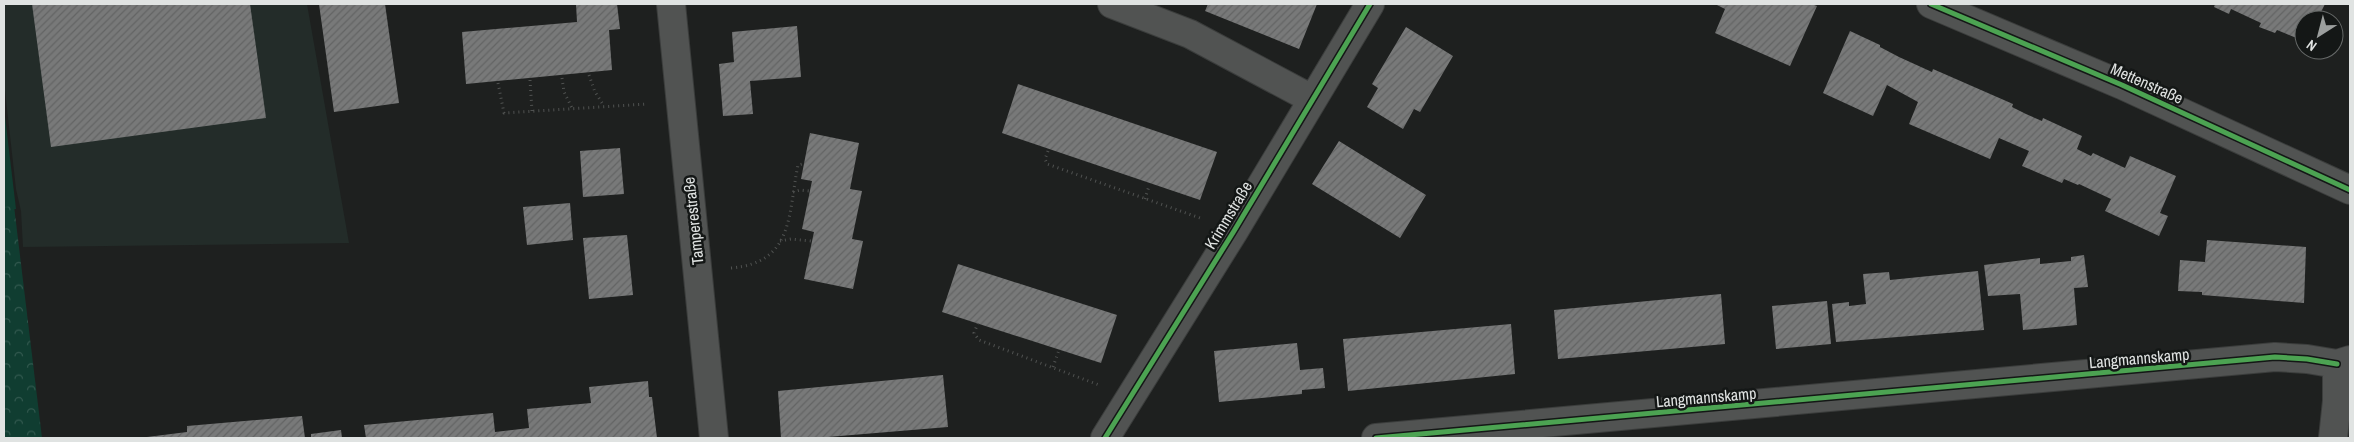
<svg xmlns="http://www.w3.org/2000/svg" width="2354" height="442" viewBox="0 0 2354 442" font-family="'Archivo Narrow',sans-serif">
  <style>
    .built { fill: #232c29 }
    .green { fill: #103d31 }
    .forest { fill: url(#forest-crowns) }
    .building { fill: url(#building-hatch) }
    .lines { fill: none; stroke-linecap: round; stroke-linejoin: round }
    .minor-casing { stroke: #3b3d3c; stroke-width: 30 }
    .path { stroke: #505251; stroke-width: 3; stroke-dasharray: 1 4; stroke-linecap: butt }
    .minor { stroke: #515352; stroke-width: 28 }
    .cycleway-casing { stroke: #141716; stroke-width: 8 }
    .cycleway { stroke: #4ca352; stroke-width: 5 }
    .labels { text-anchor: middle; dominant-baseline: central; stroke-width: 5; stroke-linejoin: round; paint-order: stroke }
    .street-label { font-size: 16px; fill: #e0e3e2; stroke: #141716 }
  </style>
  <defs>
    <pattern id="forest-crowns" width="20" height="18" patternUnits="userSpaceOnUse" patternTransform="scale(1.25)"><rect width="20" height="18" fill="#103d31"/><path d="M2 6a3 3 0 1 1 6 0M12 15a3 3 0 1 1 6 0" fill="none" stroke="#32594f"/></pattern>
    <pattern id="building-hatch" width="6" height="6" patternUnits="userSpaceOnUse" patternTransform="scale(1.25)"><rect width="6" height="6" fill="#787979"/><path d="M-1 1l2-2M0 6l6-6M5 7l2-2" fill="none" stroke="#636464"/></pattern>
  </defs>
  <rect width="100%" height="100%" fill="#1e201f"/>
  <path class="built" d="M4,4H307L349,243L23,247L21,211L16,189L4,82Z"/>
  <path class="green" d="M4,108L16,209L4,210Z"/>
  <path class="forest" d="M14,206L42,438H4V207Z"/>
  <path class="building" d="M32,4H250L266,118L51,147Z
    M319,4H385L399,103L334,112Z
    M576,4H617L620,29L609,30L612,70L466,84L462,32L577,22Z
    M1208,4H1317L1299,49L1205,11Z
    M1715,4H1811L1817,6L1790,66L1715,33L1725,9Z
    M2215,4H2325L2317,20H2304V41L2277,30L2275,33L2259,27L2261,23L2231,9L2229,14L2214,7Z
    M797,26L801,77L750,81L753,114L723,116L719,64L734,62L732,32Z
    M1406,27L1453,56L1420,112L1414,109L1403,129L1367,107L1378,88L1372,84Z
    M1850,31L1880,45V47L1899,57L1932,72L1933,69L2013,104L2012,107L2026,114L2042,121L2043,118L2082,136L2077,149L2091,156L2093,153L2125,168L2130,156L2176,176L2160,213L2168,216L2159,236L2105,211L2111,199L2079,184L2078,185L2064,179L2062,183L2022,166L2029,151L1999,138L1990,159L1909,124L1918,102L1887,85L1873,116L1823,93Z
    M1018,84L1217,152L1200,200L1002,133Z
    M810,133L859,143L850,189L862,191L852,239L863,241L853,289L804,279L814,232L802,229L812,181L801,179Z
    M1339,141L1426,195L1400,238L1312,184Z
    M620,148L624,194L583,197L580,151Z
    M570,203L573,240L527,245L523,207Z
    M627,235L633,295L589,299L583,238Z
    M2207,240L2306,247L2304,303L2202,295V292L2178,291L2180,260L2205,262Z
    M2084,255L2088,287L2074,288L2077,325L2023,330L2020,294L1988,296L1984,265L2040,258V264L2071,261V257Z
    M958,264L1117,315L1101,363L942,312Z
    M1978,271L1984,330L1836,342L1832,304L1849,302V306L1866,304L1863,274L1889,272L1890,280Z
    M1721,294L1725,344L1558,359L1554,310Z
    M1827,301L1831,344L1776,349L1772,306Z
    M1511,324L1515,374L1348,391L1343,339Z
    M1297,343L1300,370L1323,368L1325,388L1302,390V394L1219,402L1214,351Z
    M943,375L948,427L816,438H781L778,391Z
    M648,381L649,397H652L657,438H366L364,425L493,413L495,432L529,428L527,409L591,403L589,387Z
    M302,416L305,438H139L187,432V426Z
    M341,430L342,438H311V434Z"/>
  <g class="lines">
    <g class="minor-casing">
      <path id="minor" d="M671,4L714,438
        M1112,4L1190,34L1312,99
        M1931,4L2122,85L2350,190
        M1105,438L1234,231L1370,4
        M1376,438L2275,357L2307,359L2337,364
        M2333,438L2337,401V364L2350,360"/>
    </g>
    <path class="path" d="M589,75L595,92L604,106
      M562,78L564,92L572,108
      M530,80L532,111
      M498,83L504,113L647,104
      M1048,151L1045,159L1047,164L1203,219
      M793,192L800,190L809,191
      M1145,199L1149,186
      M780,241L791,239L811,241
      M731,268C794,263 788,214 798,165L802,164
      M978,323L974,333L979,340L1099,385
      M1053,367L1059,350"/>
    <use href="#minor" class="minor"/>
    <g class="cycleway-casing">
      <path id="cycleway" d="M1931,4L2122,85L2350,190
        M1105,438L1234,231L1370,4
        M1376,438L2275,357L2307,359L2337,364"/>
    </g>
    <use href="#cycleway" class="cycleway"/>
  </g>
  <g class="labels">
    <g class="street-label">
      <text transform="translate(2147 83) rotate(24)">Mettenstraße</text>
      <text transform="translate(1228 215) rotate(-59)">Krimmstraße</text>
      <text transform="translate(693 221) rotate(-96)">Tamperestraße</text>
      <text transform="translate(2139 358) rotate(-5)">Langmannskamp</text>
      <text transform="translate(1706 397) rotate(-5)">Langmannskamp</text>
    </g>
  </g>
  <rect width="2354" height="442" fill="none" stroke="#e0e3e2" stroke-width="10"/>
  <g transform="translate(2319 35) rotate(216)"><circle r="24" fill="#141716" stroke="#666968"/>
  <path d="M0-4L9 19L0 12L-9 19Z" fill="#9c9f9e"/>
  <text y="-8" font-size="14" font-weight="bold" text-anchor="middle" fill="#e0e3e2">N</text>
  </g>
</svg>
